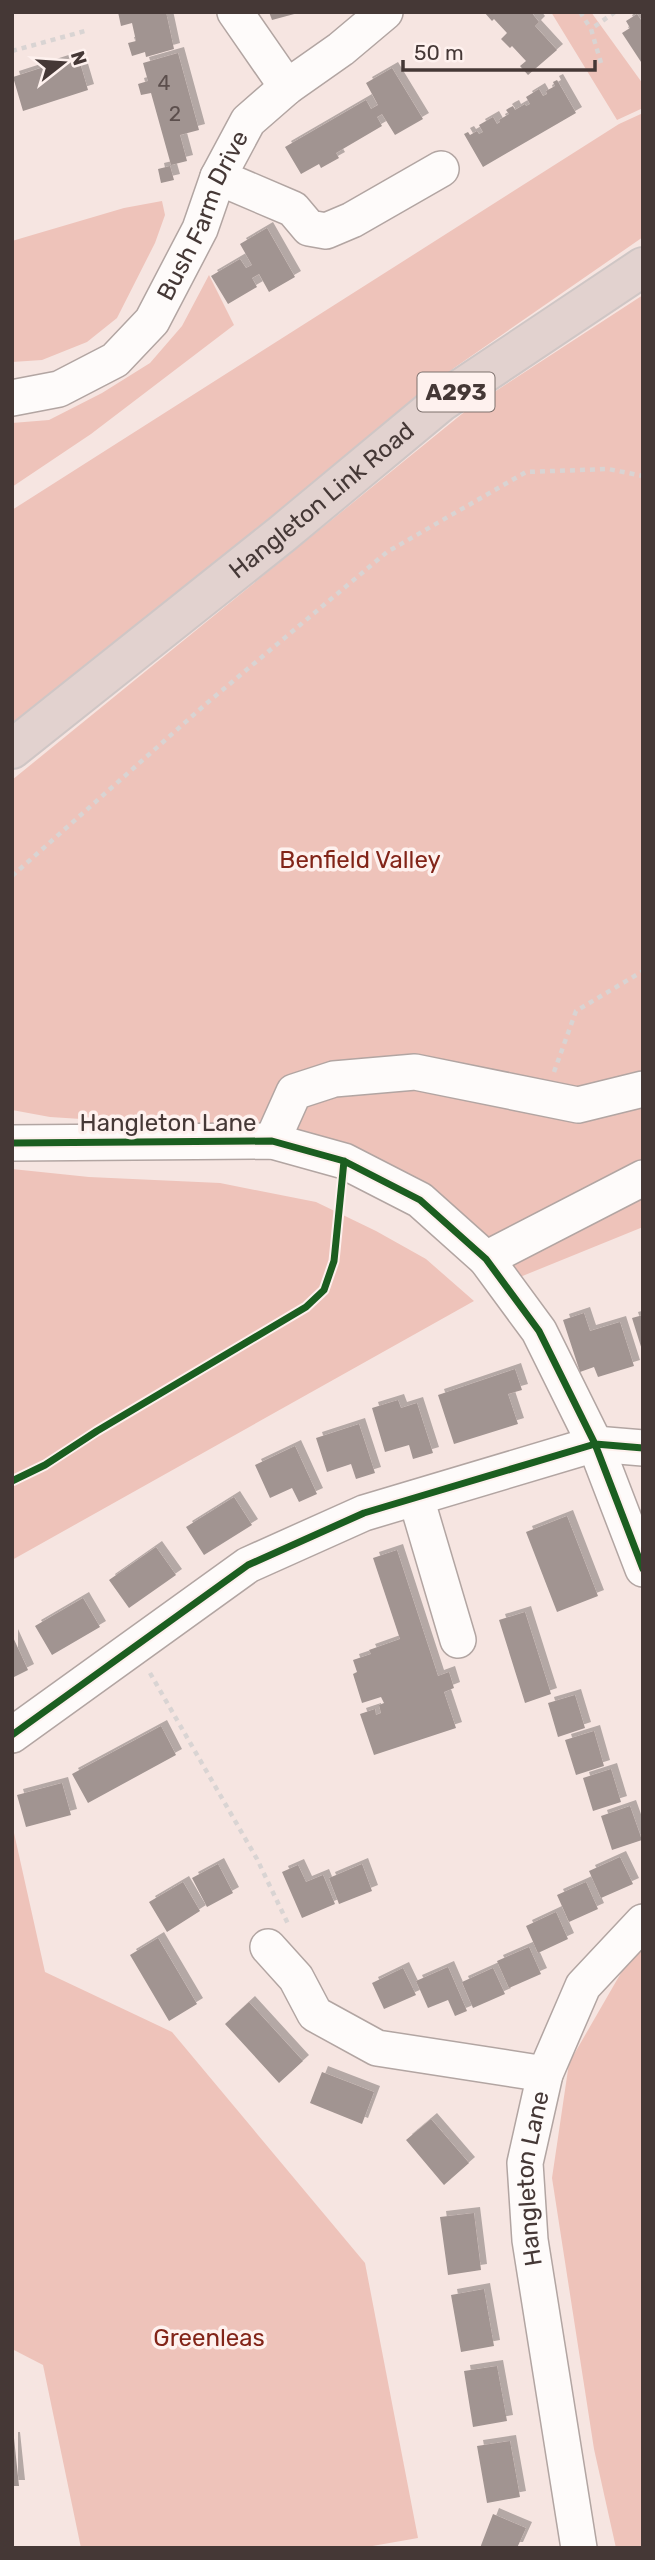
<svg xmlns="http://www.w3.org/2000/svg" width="655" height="2560" viewBox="0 0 655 2560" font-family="Rubik,sans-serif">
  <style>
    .green { fill: #eec3ba }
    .building { fill: #a19491; filter: url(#shadow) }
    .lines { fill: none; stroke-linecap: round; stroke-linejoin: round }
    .minor-casing { stroke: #b2a5a2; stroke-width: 38 }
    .highway-casing { stroke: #cfc6c5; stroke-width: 42 }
    .path { stroke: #d9d4d3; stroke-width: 4.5; stroke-dasharray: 5 5; stroke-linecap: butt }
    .minor { stroke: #fefbfa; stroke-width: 35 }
    .highway { stroke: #e2d2cf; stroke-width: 38 }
    .cycleway-casing { stroke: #fef1ee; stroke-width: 11 }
    .cycleway { stroke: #1b5e20; stroke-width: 7 }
    .labels { text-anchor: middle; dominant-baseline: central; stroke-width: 7; stroke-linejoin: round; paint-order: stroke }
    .number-label { font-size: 21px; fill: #5c4f4d }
    .shield { fill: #fef1ee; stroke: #7c706d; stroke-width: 2 }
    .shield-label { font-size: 23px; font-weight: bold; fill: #453836 }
    .street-label { font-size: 24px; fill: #453836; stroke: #fef1ee }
    .park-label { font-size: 24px; fill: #822418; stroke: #fef1ee }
  </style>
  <defs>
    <filter id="shadow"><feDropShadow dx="6" dy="-6" stdDeviation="0" flood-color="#0004"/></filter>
  </defs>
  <rect width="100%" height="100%" fill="#f6e5e1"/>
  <path class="green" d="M551,12H591L643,84V108L617,120Z
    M643,113V237L454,368L12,736V510L619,124Z
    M162,201L165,215L155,243L117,318L87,342L42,360L12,362V241L124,208Z
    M209,275L234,325L91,434L12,487V423L49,420L102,393L150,363L182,326Z
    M643,295V1227L520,1277L488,1241L223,1128L50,1117L12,1110V780L468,409Z
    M12,1169L89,1177L220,1183L316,1202L376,1231L426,1259L474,1301L12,1560Z
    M12,1824L45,1972L172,2032L365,2263L418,2538L361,2548H81L43,2365L12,2349Z
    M643,1946V2548H616L594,2449L552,2178L569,2063L629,1959Z"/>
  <path class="building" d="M118,12H166L174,49L146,57L145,52L132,56L128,43L136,41L132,23L121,26Z
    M269,12H298V13L272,20Z
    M484,12H531L539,22L535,26L557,50L528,75L520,66L526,61L512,46L510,48L501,39L507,33L494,19L492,21Z
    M637,14L641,20L643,19V65L622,33L630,28L626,21Z
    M178,53L199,130L180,135L187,161L171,165L151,93L141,95L138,84L148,81L143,63Z
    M78,56L88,90L23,111L13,77Z
    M392,68L423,119L395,135L382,114L377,117L382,126L336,153L339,158L321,168L319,164L301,174L285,147L366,100L371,109L378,105L366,83Z
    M557,80L576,113L483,167L464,134L468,132L470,135L477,131L479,134L483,132L479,125L493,117L497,124L500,122L499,120L509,114L506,110L509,108L513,106L515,110L525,104L526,106L530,104L526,97L539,89L543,96L547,94L546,91L555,86L553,82Z
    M170,166L174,180L161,183L158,169Z
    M267,228L295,277L269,292L259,274L252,278L257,287L228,304L211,276L240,259L246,268L252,265L240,244Z
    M584,1313L590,1331L620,1322L634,1366L598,1377L594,1367L580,1372L563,1320Z
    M643,1315V1350H642L632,1318Z
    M515,1369L522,1390L508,1394L518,1424L454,1444L438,1395Z
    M398,1400L401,1408L417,1403L433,1453L413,1459L409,1445L385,1452L372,1408Z
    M359,1424L375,1473L356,1479L351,1464L327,1472L316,1438Z
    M295,1446L317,1494L299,1502L292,1488L270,1498L255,1465Z
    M234,1497L252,1525L204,1555L186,1527Z
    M567,1516L598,1596L557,1612L526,1532Z
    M156,1547L176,1575L129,1608L109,1580Z
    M397,1550L438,1676L449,1672L454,1688L444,1692L456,1728L374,1755L360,1714L375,1709L376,1715L381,1713L379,1705L384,1703L381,1697L362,1703L353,1674L357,1672L353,1660L371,1654L369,1650L400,1639L373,1558Z
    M83,1598L100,1627L52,1655L35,1626Z
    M525,1612L551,1694L525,1703L499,1620Z
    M12,1635L28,1670L12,1678Z
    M575,1695L585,1728L558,1737L548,1703Z
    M161,1726L176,1755L88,1803L72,1774Z
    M594,1731L604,1766L576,1775L565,1740Z
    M611,1769L621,1802L593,1811L583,1778Z
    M62,1783L71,1815L26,1827L17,1795Z
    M630,1806L642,1840L612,1850L601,1816Z
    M620,1857L633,1884L601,1898L589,1871Z
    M218,1864L233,1893L207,1907L192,1878Z
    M362,1864L372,1891L339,1904L329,1878Z
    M298,1865L306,1882L323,1875L335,1904L302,1918L282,1872Z
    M183,1882L200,1911L167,1932L149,1902Z
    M586,1882L598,1909L569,1922L557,1895Z
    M556,1912L568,1939L538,1953L526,1926Z
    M158,1938L197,2004L169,2021L130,1955Z
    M529,1947L541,1974L509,1988L497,1961Z
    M448,1967L467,2011L455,2016L448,2000L428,2008L416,1981Z
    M403,1968L416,1995L384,2009L372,1983Z
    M493,1968L505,1994L473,2008L462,1982Z
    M249,2002L303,2061L279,2083L225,2024Z
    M322,2072L374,2092L362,2124L310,2103Z
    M431,2119L469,2163L444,2185L406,2140Z
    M474,2213L481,2270L448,2275L440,2217Z
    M484,2289L494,2346L461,2352L451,2295Z
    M497,2366L507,2421L473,2427L464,2371Z
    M12,2438H14L19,2486H12Z
    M510,2441L520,2497L487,2503L477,2446Z
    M493,2514L526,2528L517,2548H480Z"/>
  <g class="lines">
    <g class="minor-casing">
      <g id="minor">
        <path d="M235,12L287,87"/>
        <path d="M218,177L293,209L309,228L326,231L352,220L441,169"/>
        <path id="s1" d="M12,398L59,389L115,360L152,321L200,229L218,177L248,121L287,87L341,49L385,12"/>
        <path d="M272,1141L294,1092L334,1079L415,1072L578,1105L643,1089"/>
        <path d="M12,1143L272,1141L344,1161L420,1200L486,1259L539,1331L595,1444L643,1569"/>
        <path d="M486,1259L643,1178"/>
        <path d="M416,1498L458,1640"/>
        <path d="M12,1735L248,1565L364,1513L595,1444L643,1448"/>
        <path d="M268,1947L296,1978L315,2014L377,2048L545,2074"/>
        <path id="s2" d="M579,2548L530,2240L525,2163L545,2074L583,1986L643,1922"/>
      </g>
    </g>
    <g class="highway-casing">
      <g id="highway">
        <path id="s3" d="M12,749L282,534L441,402L643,267"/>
      </g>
    </g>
    <path class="path" d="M580,12L591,29
      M12,51L85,31
      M601,63L591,29L615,12
      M12,876L207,703L387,552L526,472L608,469L643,476
      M554,1072L576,1011L643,971
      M150,1673L257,1859L289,1926"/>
    <use href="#minor" class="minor"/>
    <use href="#highway" class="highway"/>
    <g class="cycleway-casing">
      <path id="cycleway" d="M12,1143L272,1141L344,1161L420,1200L486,1259L539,1331L595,1444L643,1569
        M12,1481L45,1465L97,1431L306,1307L324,1290L334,1261L344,1161
        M12,1735L248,1565L364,1513L595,1444L643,1448"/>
    </g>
    <use href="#cycleway" class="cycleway"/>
  </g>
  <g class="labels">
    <g class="number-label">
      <text x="164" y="82">4</text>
      <text x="175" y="113">2</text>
    </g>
    <rect class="shield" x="417.5" y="372.5" width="77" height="39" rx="5"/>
    <g class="shield-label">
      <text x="456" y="392">A293</text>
    </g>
    <g class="street-label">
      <text stroke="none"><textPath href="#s1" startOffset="282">Bush Farm Drive</textPath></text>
      <text stroke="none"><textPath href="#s3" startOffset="397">Hangleton Link Road</textPath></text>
      <text x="168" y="1123">Hangleton Lane</text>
      <text stroke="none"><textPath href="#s2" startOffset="374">Hangleton Lane</textPath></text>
    </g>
    <g class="park-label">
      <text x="360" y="860">Benfield Valley</text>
      <text x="209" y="2338">Greenleas</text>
    </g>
  </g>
  <rect width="655" height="2560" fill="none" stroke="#453836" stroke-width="28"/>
  <g transform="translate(63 63) rotate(73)" stroke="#fef1ee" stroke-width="5" paint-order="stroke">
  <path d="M0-5L12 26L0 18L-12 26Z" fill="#453836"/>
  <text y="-10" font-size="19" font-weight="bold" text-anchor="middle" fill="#453836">N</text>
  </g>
  <path d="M403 60v10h192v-10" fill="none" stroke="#453836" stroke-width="3.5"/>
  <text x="414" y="60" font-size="21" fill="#453836" stroke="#fef1ee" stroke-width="5" paint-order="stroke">50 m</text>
</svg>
